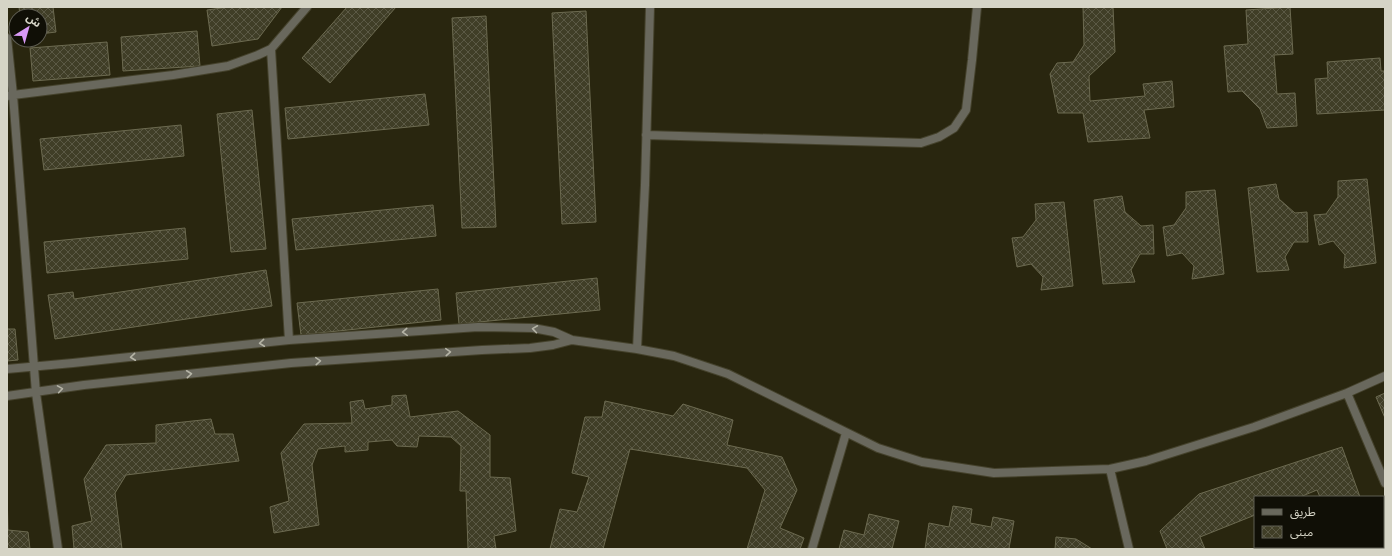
<svg xmlns="http://www.w3.org/2000/svg" width="1392" height="556" viewBox="0 0 1392 556" font-family="Raleway,'Noto Sans Arabic',sans-serif">
  <style>
    .building { fill: url(#building-cross-hatch); stroke: #6c6a50 }
    .lines { fill: none; stroke-linecap: round; stroke-linejoin: round }
    .street-casing { stroke: #45422c; stroke-width: 10 }
    .street { stroke: #69685d; stroke-width: 8 }
    .oneway { stroke: #b5b4a6 }
  </style>
  <defs>
    <pattern id="building-cross-hatch" width="8" height="8" patternUnits="userSpaceOnUse"><rect width="8" height="8" fill="#403e27"/><path d="M0 0l8 8M0 8l8-8" fill="none" stroke="#5b5945"/></pattern>
  </defs>
  <rect width="100%" height="100%" fill="#29260f"/>
  <path class="building" d="M19,7H53L56,32L40,34V16H20Z
    M229,7H282L258,39L212,46L207,10Z
    M347,7H396L330,83L302,58Z
    M1081,7H1113L1115,52L1089,76L1090,101L1145,96L1143,84L1172,81L1174,107L1144,110L1150,138L1088,142L1083,113H1058L1050,74L1057,63L1073,62L1084,45L1083,7Z
    M1290,7L1293,54L1274,55L1277,94L1295,93L1297,126L1267,128L1260,109L1242,91L1228,92L1224,46L1248,44L1246,10Z
    M586,11L596,222L562,224L552,13Z
    M486,16L496,227L462,228L452,18Z
    M197,31L200,66L123,71L121,37Z
    M107,42L110,75L33,81L30,48Z
    M1380,58L1381,71H1385V110L1317,114L1315,79L1328,78L1327,62Z
    M425,94L429,125L288,139L285,108Z
    M252,110L266,249L231,252L217,114Z
    M181,125L184,156L44,170L40,139Z
    M1367,179L1376,263L1344,268L1345,255L1333,241L1319,245L1314,215L1326,214L1338,197V181Z
    M1276,184L1279,199L1295,213L1307,212L1308,242H1294L1285,257L1289,270L1257,272L1248,188Z
    M1215,190L1224,274L1192,279L1194,266L1182,253L1167,256L1163,227L1174,225L1186,208V192Z
    M1122,196L1125,212L1141,226L1153,225L1154,254H1140L1131,270L1135,282L1103,284L1094,200Z
    M1064,202L1073,286L1041,290L1043,277L1031,264L1017,267L1012,238L1023,237L1036,220L1035,204Z
    M433,205L436,236L296,250L292,219Z
    M185,228L188,259L47,273L44,242Z
    M266,270L272,306L55,339L48,295L73,292L74,299Z
    M597,278L600,310L459,324L456,293Z
    M438,289L441,320L301,335L297,303Z
    M7,329H15L18,360L7,361Z
    M1385,393V418L1376,397Z
    M406,395L410,417L458,411L490,435V477L510,478L516,531L494,536L496,549H468L466,491H460L461,446L451,437L419,436L417,447L397,446L392,440L368,442V450L345,452V446L318,449L312,465L319,525L274,533L270,507L289,501L281,453L304,424L352,423L350,402L363,400L365,409L392,405V396Z
    M605,401L673,416L683,404L733,420L727,445L782,457L797,490L780,528L804,538L800,549H747L765,490L747,468L630,449L603,549H550L560,509L577,512L589,477L572,473L585,417H602Z
    M211,419L215,434H233L239,461L126,475L115,493L122,549H74L72,526L92,521L84,479L106,445L156,443V425Z
    M1342,447L1360,497H1320L1317,490L1300,497H1255V515L1200,537L1205,549H1167L1160,531L1199,494Z
    M7,488L8,530L28,532L30,549H7Z
    M953,506L972,509L970,523L991,527L993,517L1014,521L1009,548L1012,549H925L929,523L949,527Z
    M869,514L899,521L892,549H839L844,530L864,535Z
    M1056,537L1076,539L1092,549H1055Z"/>
  <g class="lines">
    <g class="street-casing">
      <path id="street" d="M7,38L13,95L7,96
        M271,49L289,340
        M646,135L921,143L939,137L954,128L966,110L972,60L977,7
        M637,349L645,185L650,7
        M7,369L73,363L289,340L478,327L533,328L554,332L572,340L637,349L674,356L728,374L878,448L922,462L994,473L1110,469L1146,461L1254,427L1347,393L1385,376
        M1347,393L1385,483
        M7,396L84,385L291,363L482,350L530,348L553,345L572,340
        M1110,469L1129,549
        M58,549L36,393L13,95L173,75L228,66L258,55L271,49L307,7
        M812,549L846,433"/>
    </g>
    <use href="#street" class="street"/>
  </g>
  <defs><path id="oneway-chevron" d="M-2-3.5L2.5 0L-2 3.5" fill="none" stroke-width="1.6" stroke-linecap="round" stroke-linejoin="round"/></defs>
  <g class="oneway">
    <use href="#oneway-chevron" transform="translate(535 329) rotate(-172)"/>
    <use href="#oneway-chevron" transform="translate(405 332) rotate(176)"/>
    <use href="#oneway-chevron" transform="translate(262 343) rotate(174)"/>
    <use href="#oneway-chevron" transform="translate(448 352) rotate(-4)"/>
    <use href="#oneway-chevron" transform="translate(133 357) rotate(174)"/>
    <use href="#oneway-chevron" transform="translate(318 361) rotate(-4)"/>
    <use href="#oneway-chevron" transform="translate(189 374) rotate(-6)"/>
    <use href="#oneway-chevron" transform="translate(60 389) rotate(-9)"/>
  </g>
  <rect width="1392" height="556" fill="none" stroke="#d5d4c6" stroke-width="16"/>
  <rect x="1254" y="496" width="130" height="52" fill="#100f06" stroke="#5f5e53"/>
  <rect x="1262" y="509" width="20" height="6" fill="#69685d" stroke="#5f5e53"/>
  <text x="1290" y="516" font-size="12" fill="#d5d4c6">طريق</text>
  <rect x="1262" y="526" width="20" height="12" fill="url(#building-cross-hatch)" stroke="#5f5e53"/>
  <text x="1290" y="536" font-size="12" fill="#d5d4c6">مبنى</text>
  <g transform="translate(28 28) rotate(37)"><circle r="19" fill="#100f06" stroke="#5f5e53"/>
  <path d="M0-3L7 15L0 10L-7 15Z" fill="#d99af7"/>
  <text y="-6" font-size="11" font-weight="bold" text-anchor="middle" fill="#d5d4c6">ش</text>
  </g>
</svg>
